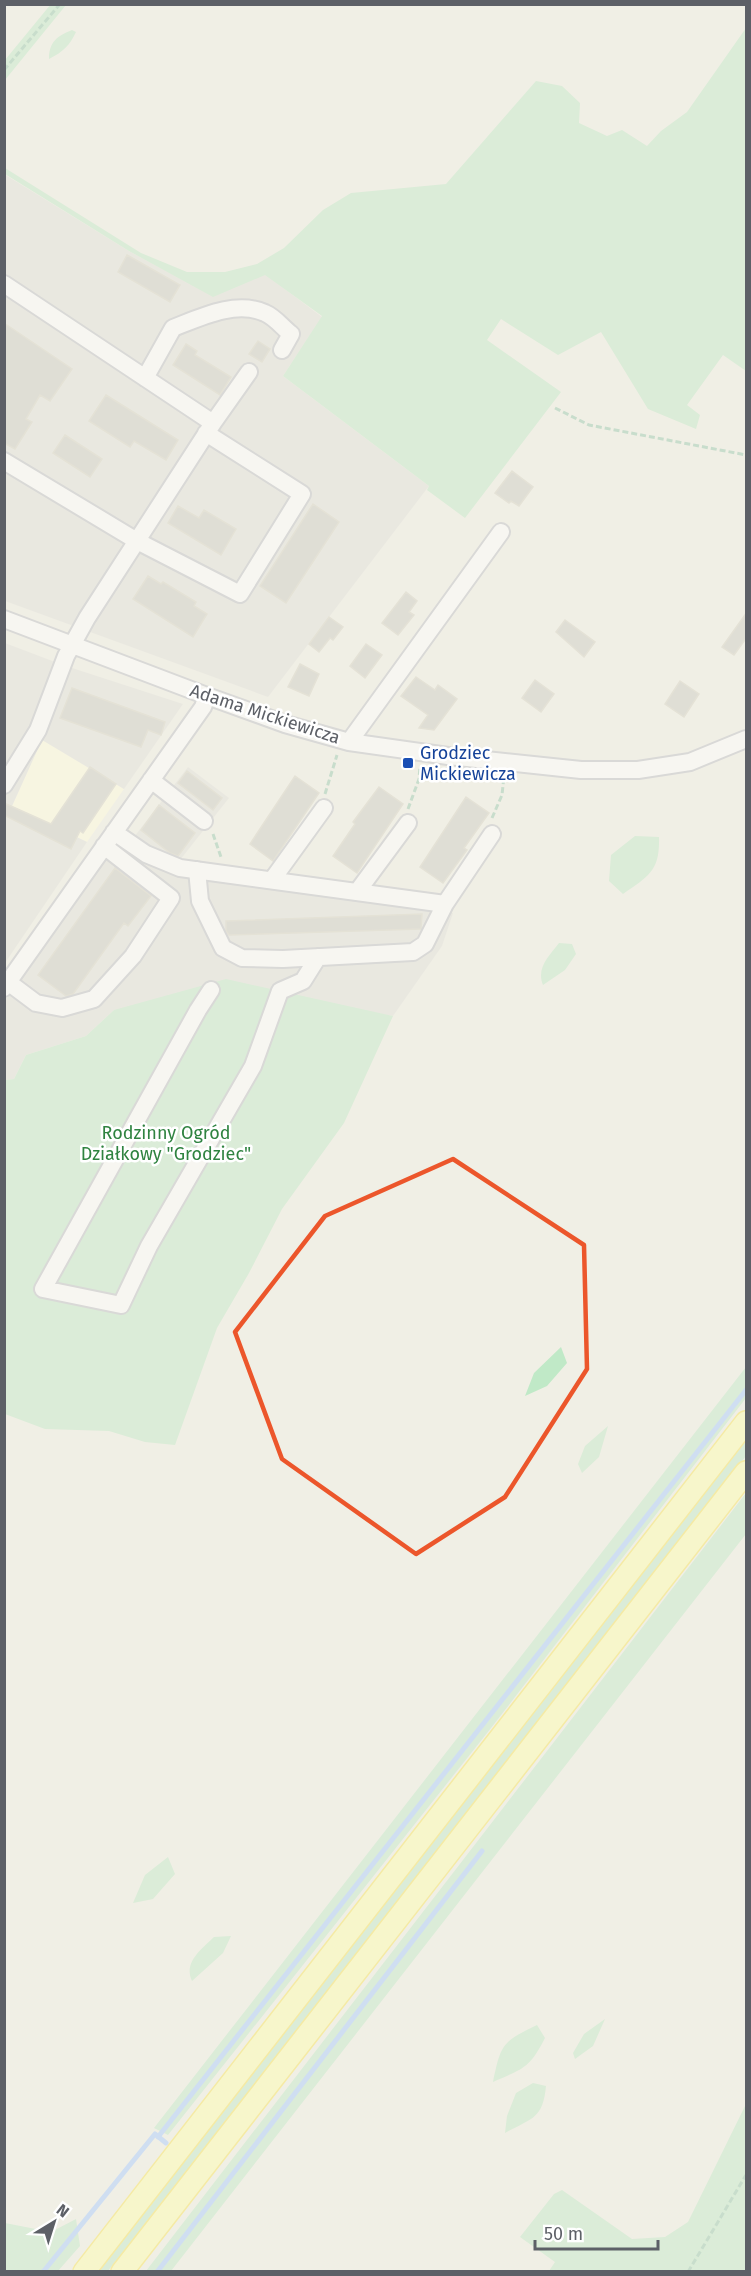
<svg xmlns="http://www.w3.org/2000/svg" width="751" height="2276" viewBox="0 0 751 2276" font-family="'Fira Sans',sans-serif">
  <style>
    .commercial { fill: #fffcdc }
    .industrial { fill: #e1e1da }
    .green { fill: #c0e9c7 }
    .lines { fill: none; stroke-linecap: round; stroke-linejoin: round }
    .stream { stroke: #a7cbff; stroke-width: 5 }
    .building { fill: #cbcac2; stroke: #d5d2c3; stroke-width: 1.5 }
    .minor-casing { stroke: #bdbec5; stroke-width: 20 }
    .major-casing { stroke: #fae555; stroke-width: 24 }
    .path { stroke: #98c8ad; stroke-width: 3; stroke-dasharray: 6 3; stroke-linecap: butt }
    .minor { stroke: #fff; stroke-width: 16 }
    .major { stroke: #fffeac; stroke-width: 21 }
    .marked { fill: none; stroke: #ec562b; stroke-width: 4.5; stroke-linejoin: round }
    .transit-dot { fill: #1a4fb4; stroke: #fff; stroke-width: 2 }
    .labels { text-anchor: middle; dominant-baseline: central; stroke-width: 5; stroke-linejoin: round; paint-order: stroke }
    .street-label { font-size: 18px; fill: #5d6067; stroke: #fff }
    .transit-label { font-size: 18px; fill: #164399; stroke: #fff; text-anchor: start }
    .park-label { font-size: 18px; fill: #2f8340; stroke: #fff }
  </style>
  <rect width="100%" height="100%" fill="#f0efe5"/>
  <path class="commercial" d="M42,739L124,789L87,842L12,806Z"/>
  <path class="industrial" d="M4,174L129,251L213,296L265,274L322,317L283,376L429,486L268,697L5,601Z
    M5,643L63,665L183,704L124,789L42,740L12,806L87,842L5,963Z
    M188,767L229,798L180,860L155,852L134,837Z
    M117,843L181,874L453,913L442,946L393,1016L325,1004L114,1010L86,1036L26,1055L14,1079L5,1080L4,1000Z"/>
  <path class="green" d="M51,4L66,5L5,80V60Z
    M746,28V371L723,355L687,405L700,415L696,429L648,409L601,332L558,355L501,319L487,340L561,392L465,518L427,490L429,486L283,376L322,316L265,275L213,297L129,251L5,174V168L141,253L187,272H225L257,264L284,248L323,210L351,193L446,184L536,81L562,86L580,103L579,123L607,136L622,130L647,146L661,131L687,112Z
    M72,30L76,32C70,45 63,52 49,59C49,42 57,36 72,30Z
    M635,836L659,837C660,871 649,876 623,894L609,881L611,855Z
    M559,943L572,944L576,954L565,970L543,985C536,968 549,956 559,943Z
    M226,979L393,1016L344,1123L282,1209L249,1273L217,1328L175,1445L145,1442L109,1431L45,1429L5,1414V1080L14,1079L26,1055L86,1036L114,1010Z
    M561,1347L567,1363L547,1386L525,1396L534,1373Z
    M746,1367V1398L491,1728L168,2135L154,2128Z
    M608,1426L599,1457L582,1473L578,1464L585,1446Z
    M746,1438V1456L108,2271L98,2272Z
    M746,1493V1534L171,2271H146Z
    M168,1857L175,1874L153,1899L133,1903L145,1875Z
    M231,1936L223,1953L192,1981C183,1962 202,1949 214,1937Z
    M605,2019L593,2046L575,2059L573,2053L584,2034Z
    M537,2025L545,2038C529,2069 524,2068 493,2082C501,2044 502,2042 537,2025Z
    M533,2083L546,2086C543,2119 532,2118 505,2133L507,2116L516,2093Z
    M746,2104V2271H549L555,2262L520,2237L554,2194L562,2190L632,2239L665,2237L688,2222Z
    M76,2219L80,2246L58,2271H5V2223L51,2232Z"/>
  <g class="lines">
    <path class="stream" d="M158,2137L746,1390
      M43,2272L155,2134L166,2143
      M157,2272L482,1851"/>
  </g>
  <path class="building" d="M127,255L180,285L170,302L118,272Z
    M4,323L72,369L50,401L40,395L26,419L32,422L15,449L4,443Z
    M258,341L270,349L262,362L249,354Z
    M186,344L197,351L195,355L231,377L220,395L173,365Z
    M106,395L178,440L166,460L134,441L130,447L89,421Z
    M65,435L102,459L90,477L53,453Z
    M512,471L533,487L519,506L511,501L509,503L495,493Z
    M313,504L339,522L286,603L260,586Z
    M178,506L199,518L204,510L236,529L221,555L168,523Z
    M148,576L161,584L163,582L196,602L194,606L207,614L193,637L133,599Z
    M406,592L417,601L409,612L414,615L398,635L382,623Z
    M747,612V637L734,655L722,647Z
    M329,617L343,627L333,640L330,638L319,652L309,644Z
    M565,620L595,642L584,657L556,632Z
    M366,644L382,655L365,678L350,666Z
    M300,664L319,674L309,696L288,687Z
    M416,677L435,690L438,685L457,699L434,730L419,728L428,715L401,696Z
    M535,680L554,694L541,712L522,698Z
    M680,681L699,694L684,717L665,704Z
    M72,688L165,722L161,735L148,730L141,747L60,718Z
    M90,767L116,784L83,833L80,831L71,849L4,815V803L51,824Z
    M187,771L222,798L213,810L178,783Z
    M295,776L319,793L273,861L250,844Z
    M379,787L403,804L357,873L333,856L355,824L353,822Z
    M466,797L489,813L464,848L467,850L443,883L420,867Z
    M159,805L195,833L178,856L170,853L141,830Z
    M115,868L151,896L128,926L124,923L73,994L66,996L38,975Z
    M422,914L421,929L229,935L226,931V921Z"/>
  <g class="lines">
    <g class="minor-casing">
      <path id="minor" d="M4,284L213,423
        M145,378L173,328C201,317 236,300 265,313C275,317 283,328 291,334L282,350
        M4,461L137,541L240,594L302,494L206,433
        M4,619L207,696L285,724L349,742L448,756L581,770H638L690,762L746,739
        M349,742L501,532
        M151,780L204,821
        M4,785L38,730L66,656L87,618L213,423L249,372
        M114,832L146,854L180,868L445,904
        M197,870L200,901L223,948L242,958L283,959L413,952L425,944L445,904L492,834
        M272,880L324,808
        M357,892L408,823
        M8,982L36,1003L62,1008L94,999L133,956L171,898L104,846
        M4,988L203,707L207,696
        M211,990L198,1010L43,1289L121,1305L149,1246L253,1066L280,991L303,981L318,957"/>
    </g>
    <g class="major-casing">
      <path id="major" d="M84,2272L746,1422
        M122,2272L746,1472"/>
    </g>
    <path class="path" d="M4,70L60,4
      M555,408L589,425L746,455
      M325,794L337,755
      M408,809L419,779L420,766
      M492,818L502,795L504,776
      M213,834L221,857
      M688,2272L746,2175"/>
    <use href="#minor" class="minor"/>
    <use href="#major" class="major"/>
  </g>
  <path d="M0 0H751V2276H0ZM453,1159L584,1245L587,1369L505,1497L416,1554L282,1459L235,1332L325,1216Z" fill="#f0efe5" fill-opacity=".55" fill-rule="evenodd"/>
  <path class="marked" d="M453,1159L584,1245L587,1369L505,1497L416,1554L282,1459L235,1332L325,1216Z"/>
  <rect class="transit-dot" x="402" y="757" width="12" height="12" rx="3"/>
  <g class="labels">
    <g class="street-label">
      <text transform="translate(265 714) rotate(18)">Adama Mickiewicza</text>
    </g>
    <g class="transit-label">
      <text x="420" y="753">Grodziec<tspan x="420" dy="21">Mickiewicza</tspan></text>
    </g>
    <g class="park-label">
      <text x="166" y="1133">Rodzinny Ogród<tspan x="166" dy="21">Działkowy "Grodziec"</tspan></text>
    </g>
  </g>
  <rect width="751" height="2276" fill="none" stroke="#5d6067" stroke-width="12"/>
  <g transform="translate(54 2222) rotate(38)" stroke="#ffffff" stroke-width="4.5" paint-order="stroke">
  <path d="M0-4.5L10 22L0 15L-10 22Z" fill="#5d6067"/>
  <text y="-9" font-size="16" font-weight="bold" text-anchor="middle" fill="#5d6067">N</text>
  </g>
  <path d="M535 2240v9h123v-9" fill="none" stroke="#5d6067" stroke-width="3"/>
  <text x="544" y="2240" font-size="18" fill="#5d6067" stroke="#ffffff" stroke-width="4.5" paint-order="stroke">50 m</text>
</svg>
